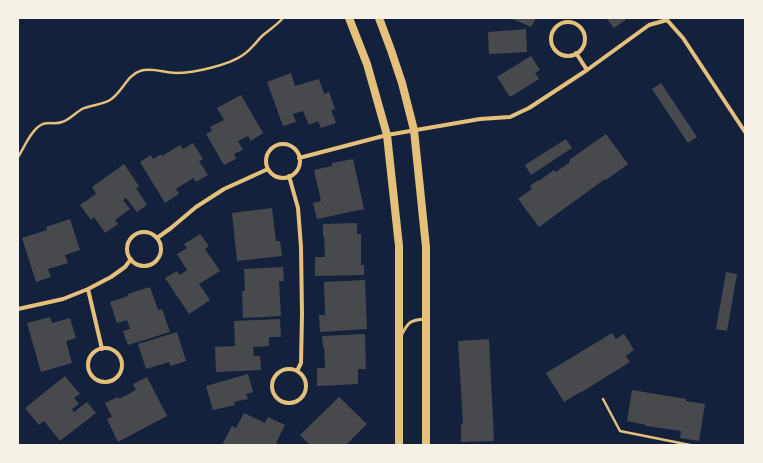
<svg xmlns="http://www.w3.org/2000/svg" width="763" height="463" viewBox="0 0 763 463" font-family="Barlow,sans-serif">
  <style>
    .building { fill: #48494c }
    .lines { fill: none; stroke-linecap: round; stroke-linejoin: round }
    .path { stroke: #e5c07b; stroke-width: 2.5 }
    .service { stroke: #e5c07b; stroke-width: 3 }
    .minor { stroke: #e5c07b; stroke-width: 4 }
    .secondary { stroke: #e5c07b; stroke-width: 8 }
  </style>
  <rect width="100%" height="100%" fill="#14213d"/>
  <path class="building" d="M510,18H536L531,27Z
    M606,18H628L614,28Z
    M526,29L527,52L489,54L488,32Z
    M531,56L540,70L535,73L539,79L510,97L497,77Z
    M291,73L295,86L319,79L324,94L329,92L335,109L331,110L336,123L321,128L318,121L309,125L303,111L293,114L296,122L283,126L267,82Z
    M661,83L697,137L688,143L652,89Z
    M241,95L263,133L251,141L248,136L238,141L243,150L234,154L236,159L224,165L206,134L212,131L210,127L224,120L217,108Z
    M606,134L628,164L606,180L605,179L539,227L518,199L532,189L530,186L538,180L539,181L554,170L556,172L570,162L569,160Z
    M566,139L572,148L531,175L525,165Z
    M193,143L203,159L199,161L208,175L196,182L193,178L176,189L179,194L165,203L140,162L151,155L153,159L161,154L162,156L180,145L183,149Z
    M353,159L364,209L317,219L313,203L321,201L314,170L332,166V163Z
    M124,164L139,186L136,188L147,205L137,212L126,198L123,200L130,209L115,220L118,224L105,233L94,217L91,220L80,205L96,194L92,187Z
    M272,208L276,241H280L282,256L237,261L232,213Z
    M70,219L80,250L65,255L68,263L48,269L51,277L36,282L22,238L47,230L46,227Z
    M357,223V234H361V265H364V275L315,276V257H325L324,236H323V224Z
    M200,234L209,246L205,249L220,271L199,284L210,300L189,314L165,278L177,271L180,275L187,270L177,254L187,248L184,244Z
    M283,267L284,281H279L281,316L243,318L242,291H245L244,269Z
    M726,272L737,274L727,331L716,329Z
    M365,280L367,329L320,332L319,315H325L324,282Z
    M150,287L158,310L162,309L170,332L128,345L123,331L130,329L127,320L117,323L110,302L128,296V294Z
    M50,317L52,323L70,318L76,338L66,341L72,363L41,372L27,323Z
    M280,319L281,337H269V346L253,347L254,356H260L261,370L216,372L215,347L235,346L234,321Z
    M177,332L186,361L171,366L169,362L146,369L138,344Z
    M612,333L616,339L624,334L634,350L626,356L630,362L580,393V392L564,402L546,373Z
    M365,334L366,369H358V384L317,386V368H325L324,347H323L322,336Z
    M489,339L494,441L461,442V424H463L458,341Z
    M248,374L253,392L246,394L248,399L234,402L235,405L213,410L206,386Z
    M65,376L80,394L74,398L79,404L72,409L74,412L87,402L96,413L60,441L44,421L39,425L25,408Z
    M147,377L167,416L118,442L107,419L112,417L105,403L118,397L119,399L136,390L133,384Z
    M632,390L686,399V401L705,404L699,441L680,438L681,431L646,426V425L627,421Z
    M339,397L367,424L346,445H310L300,435Z
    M244,413L265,423L268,417L285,425L276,443L279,445H222L232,426L236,428Z"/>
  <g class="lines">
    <path class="path" d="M18,157C24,148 31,130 41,125C47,121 55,125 62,122C69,120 75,113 82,109C90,105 102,105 110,100C122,93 127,75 140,71C152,67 164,73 176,73C194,73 229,65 243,55C251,50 256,42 262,36C269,30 277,25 283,18
      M603,399L620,431L690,445"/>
    <path class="service" d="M401,336C408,322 410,320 425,319"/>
    <path class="minor" d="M551 39a17 17 0 1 1 34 0a17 17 0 1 1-34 0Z
      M576,53L587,70
      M266 161a17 17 0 1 1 34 0a17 17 0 1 1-34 0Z
      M299,158L387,135L480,119L510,117L529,108L587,70L649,25L667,20L683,38L745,132
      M289,176L298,208L301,247L302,314L301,363L297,371
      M127 249a17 17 0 1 1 34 0a17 17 0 1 1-34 0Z
      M157,238L171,228L196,207L224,189L268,169
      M88,289L102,349
      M18,309L63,299L88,289L111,277L125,267L131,259
      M88 365a17 17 0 1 1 34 0a17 17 0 1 1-34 0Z
      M272 386a17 17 0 1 1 34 0a17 17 0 1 1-34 0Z"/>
    <path class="secondary" d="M349,18L367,64L387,135L399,246V445
      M379,18L391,50L402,83L414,130L426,247V445"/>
  </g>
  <rect width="763" height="463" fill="none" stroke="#f6f1e7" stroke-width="38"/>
</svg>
